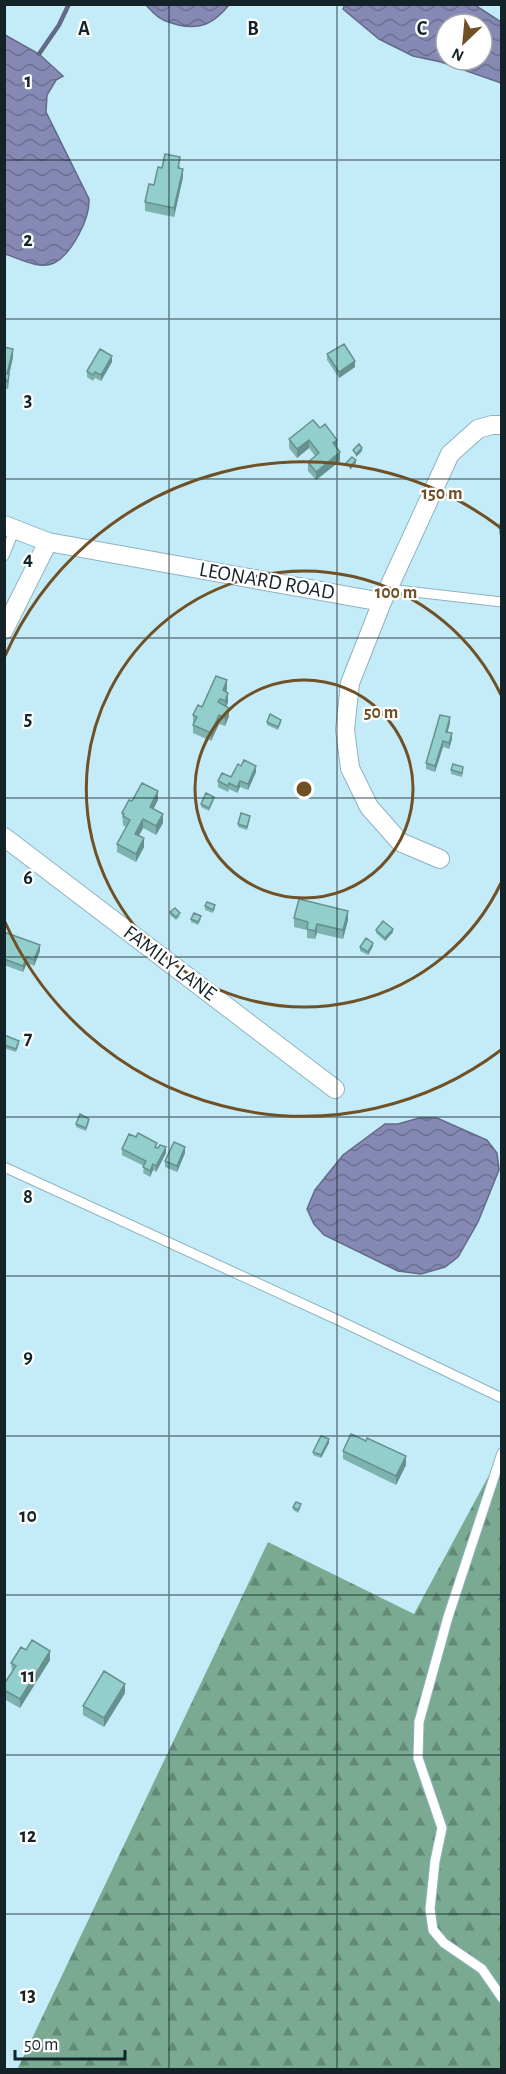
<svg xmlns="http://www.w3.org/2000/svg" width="506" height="2074" viewBox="0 0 506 2074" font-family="'Alegreya Sans',sans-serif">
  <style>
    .forest { fill: url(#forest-firs) }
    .water { fill: url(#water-waves); stroke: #636a89; stroke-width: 1.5; fill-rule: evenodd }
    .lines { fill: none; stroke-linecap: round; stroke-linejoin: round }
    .stream { stroke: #636a89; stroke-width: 4.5 }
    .service-casing { stroke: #8eb3c0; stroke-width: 11 }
    .minor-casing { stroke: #8eb3c0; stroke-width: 20 }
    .service { stroke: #fff; stroke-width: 9 }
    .minor { stroke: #fff; stroke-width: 18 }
    .wall { fill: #7eb2af }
    .shaded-wall { fill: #66918f }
    .building { fill: #92cfcc; stroke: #66918f; stroke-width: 1.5 }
    .grid { fill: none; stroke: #142328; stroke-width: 1.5; stroke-opacity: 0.55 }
    .ring { fill: none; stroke: #705126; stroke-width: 3 }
    .labels { text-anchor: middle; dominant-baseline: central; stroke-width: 4.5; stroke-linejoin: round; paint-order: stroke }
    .street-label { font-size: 21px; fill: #142328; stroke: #fff }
    .grid-label { font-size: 20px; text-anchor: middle; font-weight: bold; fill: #142328; stroke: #fff; stroke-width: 4.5; stroke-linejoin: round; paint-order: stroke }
    .centre { fill: #705126; stroke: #fff; stroke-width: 3 }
    .ring-label { font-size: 18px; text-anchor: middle; font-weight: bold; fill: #705126; stroke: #fff; stroke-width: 4.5; stroke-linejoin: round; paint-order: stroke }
  </style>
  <defs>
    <pattern id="forest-firs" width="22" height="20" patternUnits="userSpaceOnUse" patternTransform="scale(1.5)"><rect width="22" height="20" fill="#7aaa92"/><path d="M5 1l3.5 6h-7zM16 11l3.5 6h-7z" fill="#638a77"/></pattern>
    <pattern id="water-waves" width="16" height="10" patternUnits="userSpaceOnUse" patternTransform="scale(1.5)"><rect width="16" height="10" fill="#8589b3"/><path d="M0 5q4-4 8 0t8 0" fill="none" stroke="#6c7092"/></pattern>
  </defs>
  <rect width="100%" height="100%" fill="#c4ebf8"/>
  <path class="forest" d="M501,1453V2069L17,2070L268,1542L414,1614Z"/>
  <path class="water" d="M345,4L475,5L501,22V83L441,62L413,56L379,39L343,9ZM446,24H482V60H446Z
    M146,5H229C214,23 202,30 178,25C172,23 165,22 160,18C155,15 150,9 146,5Z
    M5,35L39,54L63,76L56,80L47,95L46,112L89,199C90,218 72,254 54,263C39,270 18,258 5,254Z
    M419,1118H437L487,1140L497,1153L499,1170L478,1222L458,1257L445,1267L421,1274L398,1271L324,1235L314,1224L307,1209L315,1190L343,1155L385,1124H398Z"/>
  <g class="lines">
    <path class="stream" d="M39,54L59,25L69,4"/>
    <g class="service-casing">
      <path id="service" d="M4,556L15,529
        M388,589L502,602
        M4,1167L338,1320L502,1398
        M502,1453L448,1617L419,1722L418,1758L442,1828L435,1861L430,1909L433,1930L444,1943L482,1969L502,1998"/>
    </g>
    <g class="minor-casing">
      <path id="minor" d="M4,525L48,542L382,602
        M4,630L48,542
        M4,837L335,1089
        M440,859L400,842L369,807L350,768L345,730L350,683L382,602L450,454L478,429L492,425H502"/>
    </g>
    <use href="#service" class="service"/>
    <use href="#minor" class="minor"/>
  </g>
  <path class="wall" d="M180,166V168L183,177L174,217L145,211V202L162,168Z
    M4,347L13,357L9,375L8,389H6L4,393Z
    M327,354L355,367L339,378L327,360Z
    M112,362L101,381L95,378L93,381L87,377V371Z
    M320,428L337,448L340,461L316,480L308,471V462L315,456L309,448L297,458L289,448V439Z
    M501,521V536L499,534V528Z
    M227,689L226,692L228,702L226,706L229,716L225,726L219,724L211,741L193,733V715L202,707Z
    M267,722L281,723L278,730L267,725Z
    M450,723L447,732L452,739L449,749L443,747L435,772L426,769V763Z
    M451,770H463L462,777L451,774Z
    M256,772L248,790L240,787L237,793L229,789L228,792L218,787V781L231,777Z
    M158,800L153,809L163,823L156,835L143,828L139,836L144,847L136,862L117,852V844L126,827L123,825L122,813L132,801Z
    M214,800L209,811L201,807V804Z
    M250,819L247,830L238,827V824Z
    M205,906L215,908L213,913L205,910Z
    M170,912L180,916L176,920L170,915Z
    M294,918L348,920L343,939L317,933L315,939L307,938V930L294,927Z
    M191,919H201L198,925L191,922Z
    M376,930L393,932L385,941L376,933Z
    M4,932L40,951L34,966L27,963L23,972L4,965Z
    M373,946L368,955L360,951V947Z
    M4,1035L19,1044L16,1052L4,1048Z
    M89,1122L86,1131L76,1127V1124Z
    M157,1148L166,1153L156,1172L153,1170L150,1177L143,1173L144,1166L122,1155V1149Z
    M185,1153L177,1172L165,1167V1161Z
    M329,1443L321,1458L313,1455V1452Z
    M343,1451L406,1465L396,1485L343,1459Z
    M293,1507H301L298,1513L293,1510Z
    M26,1650L50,1660L20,1708L4,1699V1684L12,1672L11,1663Z
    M125,1693L104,1727L83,1715V1706Z"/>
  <path class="shaded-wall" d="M183,169V177L174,217V208Z
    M13,349V357L9,375L8,389L7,374Z
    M112,356V362L101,381V375Z
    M355,361V367L339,378V372Z
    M309,440V448L297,458V449Z
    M337,440V448L333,443Z
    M362,448V451L356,457V454Z
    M340,452V461L316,480V472Z
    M356,460V463L350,470V467Z
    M227,680V689L223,699V690Z
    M228,693V702L225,710V701Z
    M229,708V716L225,726V718Z
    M219,715V724L211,741V733Z
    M450,717V723L446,738V732Z
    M452,733V739L449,749V743Z
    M443,741V747L435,772V766Z
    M256,766V772L248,790V784Z
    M240,781V787L237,793V787Z
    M158,791V800L150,816V807Z
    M163,814V823L156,835V826Z
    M143,819V828L135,842V834Z
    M144,838V847L136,862V854Z
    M348,911V920L343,939V930Z
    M317,924V933L315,939V931Z
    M393,929V932L385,941V938Z
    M373,943V946L368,955V952Z
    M40,945V951L34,966V960Z
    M27,957V963L23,972V966Z
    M166,1147V1153L156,1172V1166Z
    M185,1147V1153L177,1172V1166Z
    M153,1164V1170L150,1177V1171Z
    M329,1439V1443L321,1458V1455Z
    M406,1456V1465L396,1485V1476Z
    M50,1651V1660L20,1708V1699Z
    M125,1684V1693L104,1727V1718Z"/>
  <path class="building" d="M165,154L180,157L178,168L183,169L174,208L145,202L149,184L154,185L158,167L162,168Z
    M344,344L355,361L339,372L327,354Z
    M4,347L13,349L7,374H9L8,381L6,380L4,385Z
    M100,349L112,356L101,375L95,372L93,375L87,371Z
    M313,420L320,428L325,424L337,440L333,443L340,452L316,472L308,462L319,453L309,440L297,449L289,439Z
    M359,444L362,448L356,454L353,450Z
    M352,457L356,460L350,467L346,463Z
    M501,521V530L499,528Z
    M216,676L227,680L223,690L228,693L225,701L220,699L218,702L229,708L225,718L219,715L211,733L193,725L197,717L193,715L198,705L202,707Z
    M270,714L281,720L278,727L267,722Z
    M440,715L450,717L446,732L452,733L449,743L443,741L435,766L426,763Z
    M244,760L256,766L248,784L240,781L237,787L229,783L228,786L218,781L222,773L231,777L238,764L241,766Z
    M453,764L463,767L462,773L451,770Z
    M142,783L158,791L150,807L163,814L156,826L143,819L135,834L144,838L136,854L117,844L130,820L123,816L124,814L122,813L129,800L132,801Z
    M206,793L214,797L209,808L201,804Z
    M241,813L250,816L247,827L238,824Z
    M299,899L348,911L343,930L317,924L315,931L307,929L308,922L294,918Z
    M207,902L215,905L213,910L205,906Z
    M175,908L180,913L176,917L170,912Z
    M194,913L201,916L198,922L191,919Z
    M383,921L393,929L385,938L376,930Z
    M4,932L40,945L34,960L27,957L23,966L4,959Z
    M366,938L373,943L368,952L360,947Z
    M4,1035L19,1041L16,1049L4,1045Z
    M80,1114L89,1119L86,1128L76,1124Z
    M138,1133L157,1143L155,1147L158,1148L160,1145L166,1147L156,1166L153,1164L150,1171L143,1167L146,1161L122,1149L129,1134L136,1137Z
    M174,1142L185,1147L177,1166L165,1161Z
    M351,1434L366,1441L367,1438L406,1456L396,1476L343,1451Z
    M321,1436L329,1439L321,1455L313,1452Z
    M296,1502L301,1504L298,1510L293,1507Z
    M32,1640L50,1651L20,1699L4,1690V1684L16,1666L11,1663L21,1647L26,1650Z
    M104,1671L125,1684L104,1718L83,1706Z"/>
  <path class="grid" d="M169,4V2070M337,4V2070M4,160H502M4,319H502M4,479H502M4,638H502M4,798H502M4,957H502M4,1117H502M4,1276H502M4,1436H502M4,1595H502M4,1755H502M4,1914H502"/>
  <g class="ring">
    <circle cx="304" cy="789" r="109"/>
    <path d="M501 883A218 218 0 1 1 501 695"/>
    <path d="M501 1050A327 327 0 0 1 5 922M5 656A327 327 0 0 1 501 528"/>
  </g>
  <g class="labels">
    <g class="street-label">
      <text transform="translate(267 581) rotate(10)">LEONARD ROAD</text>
      <text transform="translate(170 963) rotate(37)">FAMILY LANE</text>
    </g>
  </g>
  <g class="grid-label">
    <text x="84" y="35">A</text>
    <text x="253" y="35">B</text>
    <text x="422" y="35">C</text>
    <text x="28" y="87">1</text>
    <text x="28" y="246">2</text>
    <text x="28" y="406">3</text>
    <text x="28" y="565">4</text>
    <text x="28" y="725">5</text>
    <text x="28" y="884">6</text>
    <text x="28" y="1044">7</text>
    <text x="28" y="1203">8</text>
    <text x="28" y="1363">9</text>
    <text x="28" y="1522">10</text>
    <text x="28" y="1682">11</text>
    <text x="28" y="1842">12</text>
    <text x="28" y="2001">13</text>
  </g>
  <circle cx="304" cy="789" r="9" class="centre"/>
  <g class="ring-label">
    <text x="442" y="499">150 m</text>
    <text x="396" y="598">100 m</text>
    <text x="381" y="718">50 m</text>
  </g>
  <rect width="506" height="2074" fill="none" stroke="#142328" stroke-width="12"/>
  <g transform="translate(464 42) rotate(206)"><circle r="28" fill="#ffffff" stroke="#a1a7a9" stroke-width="1.5"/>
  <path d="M0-4.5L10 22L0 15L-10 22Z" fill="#705126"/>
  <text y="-9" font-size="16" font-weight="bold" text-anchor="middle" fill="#142328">N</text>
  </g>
  <path d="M15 2050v9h110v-9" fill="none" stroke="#142328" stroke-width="3"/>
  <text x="24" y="2050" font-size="18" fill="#142328" stroke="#ffffff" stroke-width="4.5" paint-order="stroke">50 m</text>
</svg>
